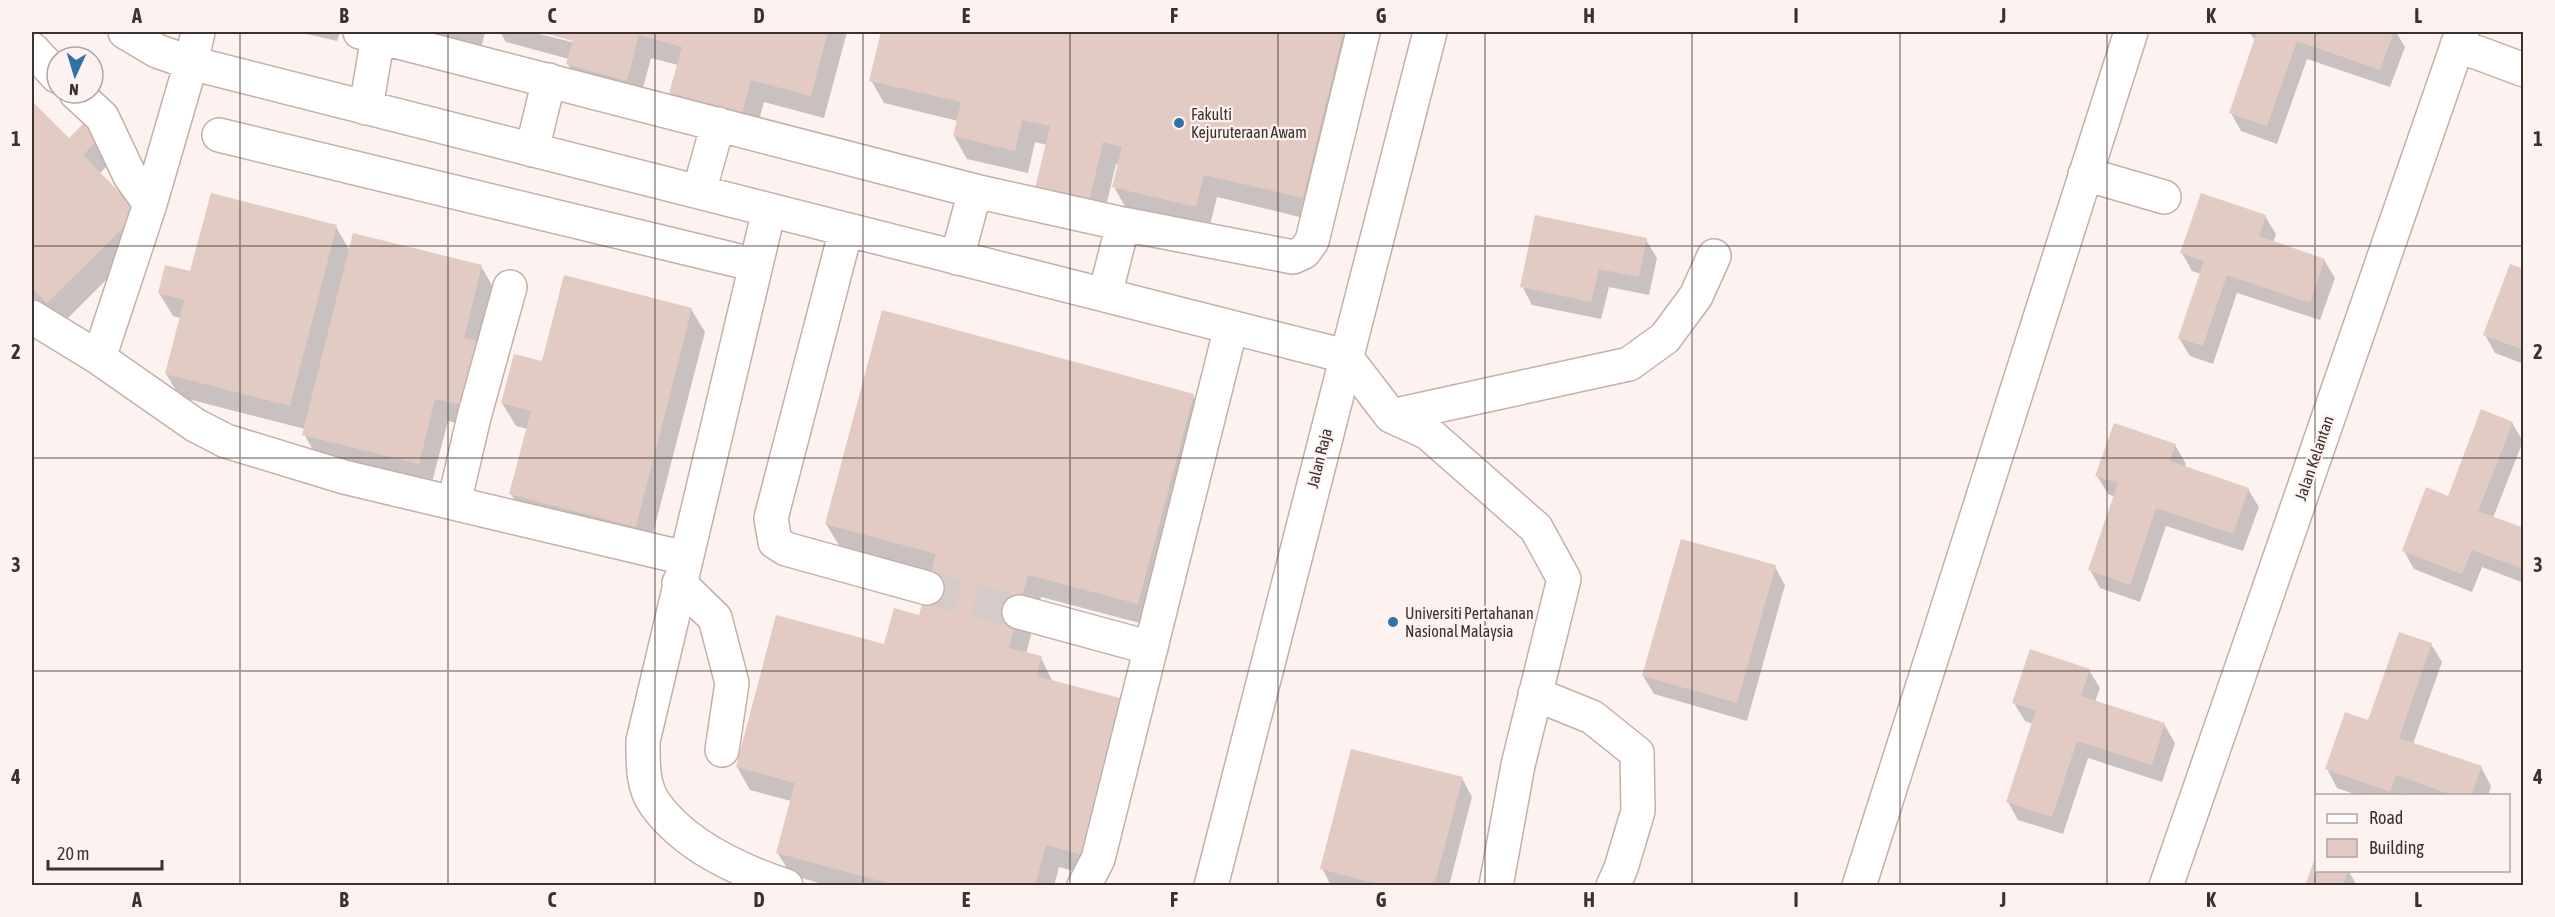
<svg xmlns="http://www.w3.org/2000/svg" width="2555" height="917" viewBox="0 0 2555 917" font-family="'Asap Condensed',sans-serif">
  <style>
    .shadow { fill: #0003 }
    .building { fill: #e3cbc4 }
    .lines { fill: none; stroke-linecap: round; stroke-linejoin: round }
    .minor-tunnel { stroke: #d5ccc9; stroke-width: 33; stroke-dasharray: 33 16; stroke-linecap: butt }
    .minor-casing { stroke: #c6afa8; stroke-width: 36 }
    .minor { stroke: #fff; stroke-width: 33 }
    .grid { fill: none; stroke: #3b322f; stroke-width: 1.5; stroke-opacity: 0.55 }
    .poi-dot { fill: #2f72a8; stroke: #fcf2ef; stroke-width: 2 }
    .labels { text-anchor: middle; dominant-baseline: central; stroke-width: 4.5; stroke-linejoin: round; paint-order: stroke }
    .poi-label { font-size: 16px; fill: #3b322f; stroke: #fcf2ef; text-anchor: start }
    .street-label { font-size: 16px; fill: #3b322f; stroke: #fcf2ef }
    .neatline { fill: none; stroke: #3b322f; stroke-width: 2 }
    .grid-label { font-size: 20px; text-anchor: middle; font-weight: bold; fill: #3b322f }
  </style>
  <rect width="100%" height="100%" fill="#fcf2ef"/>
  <path class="shadow" d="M298,32H340L337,41Z
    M416,32H485L481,48Z
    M500,32H531L580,44L581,41L543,32H847L824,118L764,102L755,135L684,116L671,93L678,65L651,58L639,103L581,87L568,64L569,59L506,42Z
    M882,32H1361L1316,221L1217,197L1209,229L1127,210L1114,187L1119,165L1116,164L1100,232L1047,145L1035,142L1028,173L967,159L954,136L958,121L884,103L871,80Z
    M2249,32H2396L2405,47L2390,87L2307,59L2277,144L2241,131L2231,113L2255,40Z
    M32,103L69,140L91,118L118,155L99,174L151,235L61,325L32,296Z
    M2265,216L2276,234L2273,243L2324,260L2335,278L2320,320L2237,293L2213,364L2190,356L2179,338L2201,274L2192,271L2182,253Z
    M336,227L350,251L481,266L494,289L485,430L448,421L431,486L317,457L304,434L305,429L180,397L166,374L181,318L173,316L159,293L191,273Z
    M1646,240L1657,258L1649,295L1609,287L1601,319L1532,305L1522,286Z
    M2524,270V364L2495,353L2485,335Z
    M691,309L705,332L649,549L524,517L511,494L528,429L516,426L502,403L543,363Z
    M1193,395L1206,418L1151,626L1041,597L1026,654L1041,658L1053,682L1148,726L1106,880L1059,867L1054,886H829L791,875L777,852L791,801L750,790L737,767L920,617L933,572L840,547L826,524Z
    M2512,423L2523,441L2493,518L2524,530V583L2482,567L2472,592L2414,569L2404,551Z
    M2175,445L2186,464L2184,468L2248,489L2259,507L2243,551L2166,526L2140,602L2100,588L2090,570L2115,497L2108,494L2097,476Z
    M1775,567L1785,585L1747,721L1654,694L1643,676Z
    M2431,644L2442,662L2413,744L2481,767L2491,786L2488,796H2415L2406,793L2405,796H2360L2337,788L2327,769Z
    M2089,670L2100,688L2095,702L2164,724L2175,743L2162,782L2088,758L2063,834L2018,820L2008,802L2033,724L2025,721L2014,703Z
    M1462,778L1472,797L1449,886H1331L1322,868Z
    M2316,858V870H2348L2357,886H2306Z"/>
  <path class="building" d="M540,32H828L811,96L751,80L742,113L669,93L682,47L639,35L627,81L566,64L573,41Z
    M881,32H1343L1303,198L1204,175L1196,207L1112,187L1122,147L1103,142L1087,210L1033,197L1050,126L1022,120L1015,151L953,136L961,102L869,81Z
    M2257,32H2394L2380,70L2297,41L2267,126L2229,113Z
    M32,101L69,138L91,116L106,131L83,155L139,212L47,303L32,288Z
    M211,193L337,225L290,406L165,374L184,300L158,293L165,265L190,271Z
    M2201,193L2266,215L2259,236L2325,259L2310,303L2227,275L2203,346L2178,338L2204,261L2180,253Z
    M1535,215L1647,238L1639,277L1599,269L1591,302L1520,287Z
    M353,233L482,265L464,338L488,344L472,407L435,399L419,464L302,435Z
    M2510,264L2524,269V350L2483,335Z
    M564,275L692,308L636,527L509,494L531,411L501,403L514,354L542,361Z
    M882,310L1194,394L1138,604L1028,575L1009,648L1042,656L1036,676L1135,702L1093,858L1046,845L1035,886H899L776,853L795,783L736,767L776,615L884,644L894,608L919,615L936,554L825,524Z
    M2481,409L2513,422L2478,511L2524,528V569L2472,550L2462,574L2402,551L2426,487L2448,496Z
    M2114,423L2176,444L2170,461L2249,488L2233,534L2156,508L2130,585L2088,570L2118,483L2095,476Z
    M1681,539L1776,565L1737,703L1642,676Z
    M2399,632L2432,643L2399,738L2482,766L2471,796H2455L2396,775L2390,792L2325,769L2345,712L2368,720Z
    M2030,649L2090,669L2081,696L2165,723L2152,765L2077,741L2052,817L2006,802L2036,710L2012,703Z
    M1351,749L1463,777L1434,886H1385L1320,869Z
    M2316,855V870H2348L2343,886H2305Z"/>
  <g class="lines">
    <path class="minor-tunnel" d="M927,588L1019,612"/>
    <g class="minor-casing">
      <path id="minor" d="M125,32L157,51L191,63L1345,356L1391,416L1428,433L1536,528L1564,579L1518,765L1496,886
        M360,32L975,191L1123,224L1293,257L1304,252L1312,241L1363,32
        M2457,45L2524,70
        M32,49L57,76
        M76,93L102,117L130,176L150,204
        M366,108L378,36
        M219,135L756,265
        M532,150L549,80
        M2085,174L2164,197
        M699,192L718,124
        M769,210L643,741C643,762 642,786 655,804C685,846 738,870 786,886
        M846,230L771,518L775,542L786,549L927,588
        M957,258L975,191
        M1105,295L1123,224
        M32,317L99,358L195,425L226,441L344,477L685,558
        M99,358L150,204L191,63L198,32
        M1391,416L1629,364L1665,338L1696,296L1714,256
        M454,503L474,417L510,287
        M679,583L715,618L732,683L722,750
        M1019,612L1151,648
        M1535,694L1592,717L1637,753L1638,811L1621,868L1613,886
        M1084,886L1098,859L1231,327
        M1211,886L1430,32
        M1859,886L2131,32
        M2166,886L2462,32"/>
    </g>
    <use href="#minor" class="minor"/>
  </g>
  <path class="grid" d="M240,32V886M448,32V886M655,32V886M863,32V886M1070,32V886M1278,32V886M1485,32V886M1692,32V886M1900,32V886M2107,32V886M2315,32V886M32,246H2524M32,458H2524M32,671H2524"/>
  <g class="poi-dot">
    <circle cx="1179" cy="123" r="6"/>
    <circle cx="1393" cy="622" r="6"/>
  </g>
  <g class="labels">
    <g class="poi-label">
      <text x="1191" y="114">Fakulti<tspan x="1191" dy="18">Kejuruteraan Awam</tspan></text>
      <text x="1405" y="613">Universiti Pertahanan<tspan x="1405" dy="18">Nasional Malaysia</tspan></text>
    </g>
    <g class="street-label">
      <text transform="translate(1319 458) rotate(-76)">Jalan Raja</text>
      <text transform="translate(2314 458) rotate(-71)">Jalan Kelantan</text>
    </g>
  </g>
  <rect width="2555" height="917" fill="none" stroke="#fcf2ef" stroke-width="66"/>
  <rect x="2315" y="794" width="195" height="78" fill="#fcf2ef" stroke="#afa5a2" stroke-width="1.5"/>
  <rect x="2327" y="814" width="30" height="9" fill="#ffffff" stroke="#afa5a2" stroke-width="1.5"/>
  <text x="2369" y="824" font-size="18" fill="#3b322f">Road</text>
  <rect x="2327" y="839" width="30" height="18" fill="#e3cbc4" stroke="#afa5a2" stroke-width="1.5"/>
  <text x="2369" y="854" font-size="18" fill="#3b322f">Building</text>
  <g transform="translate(75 75) rotate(184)"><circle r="28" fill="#fcf2ef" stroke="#afa5a2" stroke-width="1.5"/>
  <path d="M0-4.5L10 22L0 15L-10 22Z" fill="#2f72a8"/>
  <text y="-9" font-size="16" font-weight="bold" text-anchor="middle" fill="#3b322f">N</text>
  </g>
  <path d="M48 860v9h114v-9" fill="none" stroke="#3b322f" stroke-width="3"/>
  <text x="57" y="860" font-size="18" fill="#3b322f" stroke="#fcf2ef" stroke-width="4.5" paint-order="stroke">20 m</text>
  <rect x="33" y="33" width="2489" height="851" class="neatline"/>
  <g class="grid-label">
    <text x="137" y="23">A</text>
    <text x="344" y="23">B</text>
    <text x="552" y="23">C</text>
    <text x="759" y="23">D</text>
    <text x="966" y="23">E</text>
    <text x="1174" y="23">F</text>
    <text x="1381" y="23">G</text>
    <text x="1589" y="23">H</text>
    <text x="1796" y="23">I</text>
    <text x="2003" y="23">J</text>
    <text x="2211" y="23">K</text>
    <text x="2418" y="23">L</text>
    <text x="16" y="146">1</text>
    <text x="2538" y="146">1</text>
    <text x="16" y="359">2</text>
    <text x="2538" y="359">2</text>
    <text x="16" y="572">3</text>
    <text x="2538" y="572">3</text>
    <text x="16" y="784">4</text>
    <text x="2538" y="784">4</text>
    <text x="137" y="907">A</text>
    <text x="344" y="907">B</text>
    <text x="552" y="907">C</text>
    <text x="759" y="907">D</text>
    <text x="966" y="907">E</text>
    <text x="1174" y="907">F</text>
    <text x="1381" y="907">G</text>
    <text x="1589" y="907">H</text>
    <text x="1796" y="907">I</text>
    <text x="2003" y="907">J</text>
    <text x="2211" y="907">K</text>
    <text x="2418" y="907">L</text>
  </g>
</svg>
